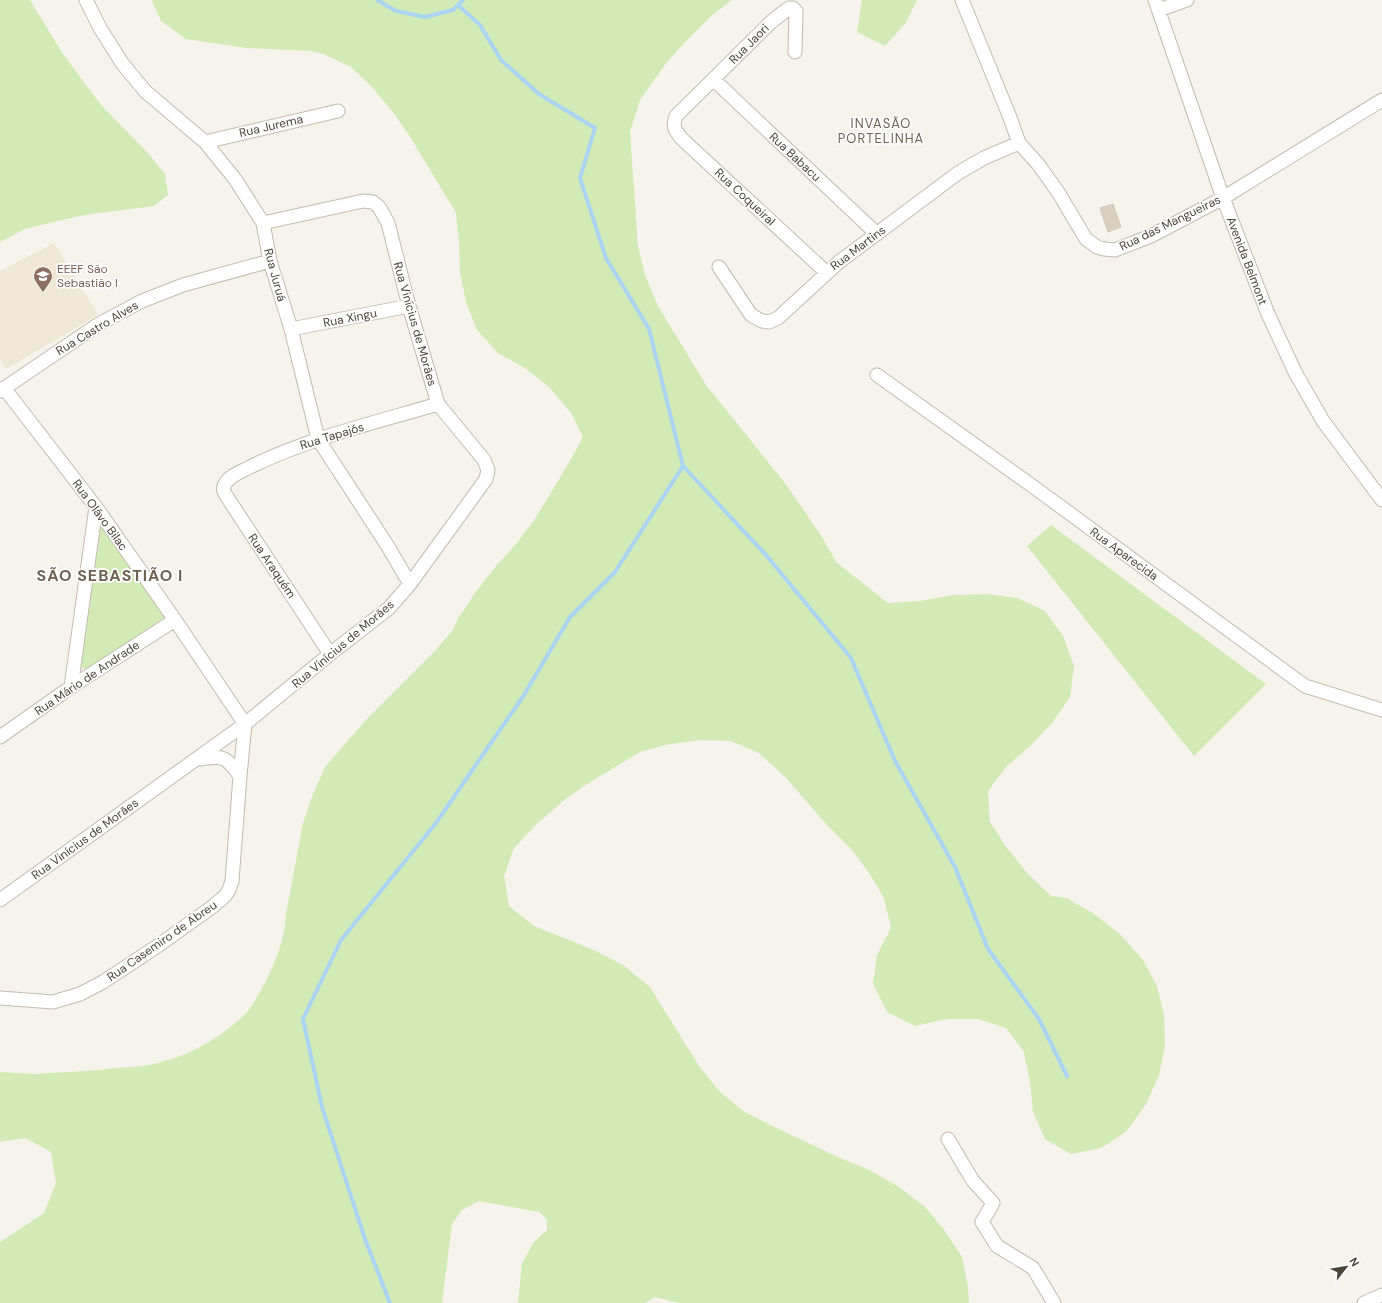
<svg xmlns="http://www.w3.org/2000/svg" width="1382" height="1303" viewBox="0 0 1382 1303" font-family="'DM Sans',sans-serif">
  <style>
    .education { fill: #efe8d6 }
    .green { fill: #d2eab5 }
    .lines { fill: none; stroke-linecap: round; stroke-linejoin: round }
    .stream { stroke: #a9d4f2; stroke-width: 4 }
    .building { fill: #d8cfc1; stroke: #d3c7b4 }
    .minor-casing { stroke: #c2bbae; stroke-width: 15 }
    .minor { stroke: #fff; stroke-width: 13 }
    .labels { text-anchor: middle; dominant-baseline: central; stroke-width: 3.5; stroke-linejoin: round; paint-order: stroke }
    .street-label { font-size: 12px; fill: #4b4439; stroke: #fff }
    .education-label { font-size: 12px; fill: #785e54; stroke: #fff; text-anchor: start }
    .neighbourhood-label { font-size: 13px; letter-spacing: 1px; fill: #6e6250; stroke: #fff }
    .district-label { font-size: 16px; font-weight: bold; letter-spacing: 1px; fill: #6e6250; stroke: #fff }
  </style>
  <rect width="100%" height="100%" fill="#f6f3ec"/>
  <path class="education" d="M54,243L98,315L6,369L0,359V271Z"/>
  <path class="green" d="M0,0H30L63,54L101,105L146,151L165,174L168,195L154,206L84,215L54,222L25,229L0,242Z
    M152,0H732L711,16L688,39L667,62L640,100L630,132L638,246L645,275L658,306L706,385L785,483L822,537L837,563L888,603L920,601L953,595L987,594L1017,598L1044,610L1063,636L1074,666L1070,697L1052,723L1031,745L1006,767L988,791L990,822L1007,848L1028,874L1051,896L1067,898L1094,914L1120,934L1143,960L1157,986L1164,1015L1165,1045L1159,1075L1146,1104L1127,1131L1101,1148L1071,1154L1045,1139L1033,1112L1030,1082L1024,1052L1006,1028L978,1019H947L915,1026L887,1012L873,984L877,955L891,928L884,898L869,873L852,850L827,825L786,778L759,753L731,741L701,740L670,744L640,752L587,784L563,801L537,824L514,848L504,876L509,906L534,926L594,950L623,965L650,987L699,1066L719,1091L743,1111L772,1126L840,1158L867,1169L899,1187L925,1207L945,1231L962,1257L968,1287L969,1303H678L655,1297L645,1303H518L522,1263L534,1242L547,1230V1220L539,1212L479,1201L462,1210L452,1224L442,1303H0V1242L44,1213L56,1183L51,1152L25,1138L0,1142V1072L35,1074L102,1070C115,1067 128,1068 142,1066C151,1065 162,1062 171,1059C196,1052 230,1031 248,1011C251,1008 253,1003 256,999C271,974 285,943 286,914L303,823L313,794L325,767L365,721L433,653L453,630L459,617L475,593L496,566L517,543L535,519L567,466L583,437L571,413L549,387L525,368L498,353L477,330L466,302L460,272L459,242L456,213L409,135L392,111L373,88L351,67L324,54L311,51L246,48L186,39L161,21Z
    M862,0H917L905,24L885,46L857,32Z
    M103,524L165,612L164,618L86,670L81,667L98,525Z
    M1051,525L1266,684L1194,756L1027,546Z"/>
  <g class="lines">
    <path class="stream" d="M377,0L396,11L425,17L453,10L463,0
      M458,5L480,25L501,60L539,94L595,128L580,178L606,258L649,329L683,466L766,555L851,658L895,761L955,867L988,949L1039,1019L1067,1076
      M390,1303L365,1239L322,1107L303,1019L341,940L436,823L524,695L570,617L615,572L683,466"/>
  </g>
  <path class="building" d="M1113,204L1121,227L1108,232L1100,208Z"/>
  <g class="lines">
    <g class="minor-casing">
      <path id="minor" d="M86,0L100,28L122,63L145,91L205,142L235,179L263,223L270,261L291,329L318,439L387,545L410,584
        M962,0L1009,115L1019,143L1038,164L1058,192L1086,239L1097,247L1104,249L1115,250L1151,236L1223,198L1382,100
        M1155,0L1223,198L1268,314L1296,374L1323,421L1382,500
        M1159,10L1187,0
        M795,52L796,11L793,8H789L771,22L676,116C672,127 675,130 682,139L827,273
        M714,80L877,234
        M205,142L338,111
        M719,267L751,315L762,321L769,322L778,318L839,262L958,173L984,158L1019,143
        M291,329L409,306
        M877,375L1031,485L1305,686L1382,710
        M4,388L96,507L175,620L245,724
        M0,391L99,324L142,301L183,285L270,261
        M330,654L229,500C226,495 221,490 225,484C230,475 241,472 250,467C309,438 374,423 438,404
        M71,687L96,507
        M0,737L71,687L175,620
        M201,759C224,755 226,757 240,776
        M0,900L245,724L330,654L389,608L410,584L486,479L488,470L484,460L438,404L409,306L388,223L379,207L373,202L363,201L263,223
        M0,998L53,1002L80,994L103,982L159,945L212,907L225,896L229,890L232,881L240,776L245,724
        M948,1139L973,1181L993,1203L982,1222L997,1246L1033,1268L1054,1303
        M1364,1303L1382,1295"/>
    </g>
    <use href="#minor" class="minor"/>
  </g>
  <defs>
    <g id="school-pin" transform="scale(1)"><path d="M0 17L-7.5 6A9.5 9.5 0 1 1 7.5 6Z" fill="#8d6e63" stroke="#fff"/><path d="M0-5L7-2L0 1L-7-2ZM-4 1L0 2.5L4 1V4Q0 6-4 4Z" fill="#fff"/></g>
  </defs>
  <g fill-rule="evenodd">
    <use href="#school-pin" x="43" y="276"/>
  </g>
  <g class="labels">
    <g class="street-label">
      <text transform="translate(749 44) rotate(-45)">Rua Jaori</text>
      <text transform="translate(271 126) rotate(-13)">Rua Jurema</text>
      <text transform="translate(795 157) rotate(43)">Rua Babacu</text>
      <text transform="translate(745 197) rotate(43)">Rua Coqueiral</text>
      <text transform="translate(1170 223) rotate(-26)">Rua das Mangueiras</text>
      <text transform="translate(858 248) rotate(-37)">Rua Martins</text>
      <text transform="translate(1247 261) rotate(69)">Avenida Belmont</text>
      <text transform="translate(275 275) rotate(75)">Rua Juruá</text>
      <text transform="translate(350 318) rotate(-11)">Rua Xingu</text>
      <text transform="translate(415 324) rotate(74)">Rua Vinícius de Morães</text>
      <text transform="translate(97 328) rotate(-31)">Rua Castro Alves</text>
      <text transform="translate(332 436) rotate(-17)">Rua Tapajós</text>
      <text transform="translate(100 515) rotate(54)">Rua Olávo Bilac</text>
      <text transform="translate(1124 554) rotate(36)">Rua Aparecida</text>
      <text transform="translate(272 566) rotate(56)">Rua Araquém</text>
      <text transform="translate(343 644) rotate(-40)">Rua Vinícius de Morães</text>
      <text transform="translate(87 678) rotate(-34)">Rua Mário de Andrade</text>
      <text transform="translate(85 839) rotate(-36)">Rua Vinícius de Morães</text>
      <text transform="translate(162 941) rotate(-35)">Rua Casemiro de Abreu</text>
    </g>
    <g class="education-label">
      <text x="57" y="269">EEEF São<tspan x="57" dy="14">Sebastião I</tspan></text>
    </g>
    <g class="neighbourhood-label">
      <text x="881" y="123">INVASÃO<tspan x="881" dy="15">PORTELINHA</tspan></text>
    </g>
    <g class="district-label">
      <text x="110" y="575">SÃO SEBASTIÃO I</text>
    </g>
  </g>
  <g transform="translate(1346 1267) rotate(59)" stroke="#ffffff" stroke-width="3" paint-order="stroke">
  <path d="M0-3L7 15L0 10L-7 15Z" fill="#4b4439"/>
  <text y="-6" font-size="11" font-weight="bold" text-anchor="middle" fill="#4b4439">N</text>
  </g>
</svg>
